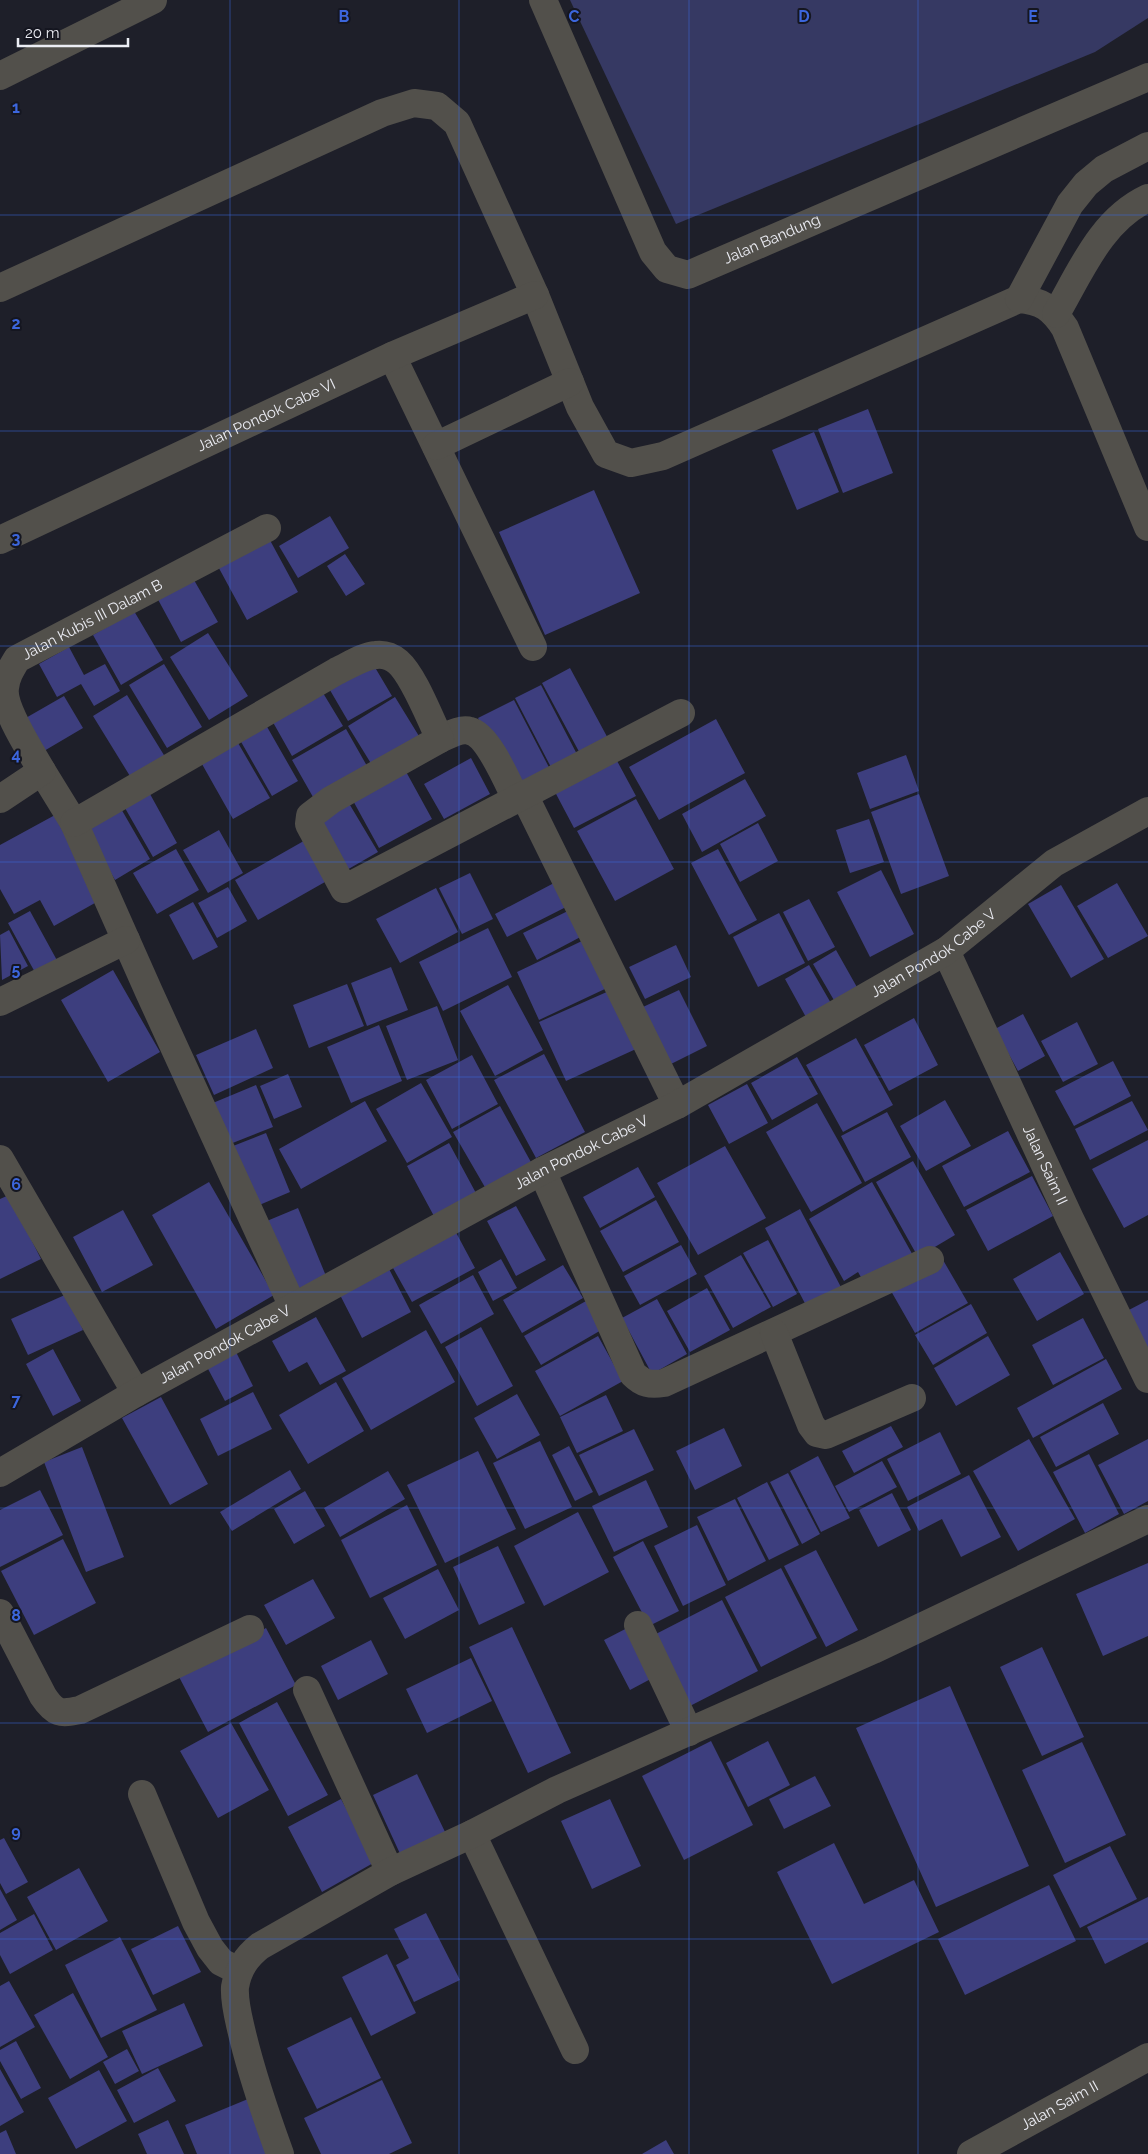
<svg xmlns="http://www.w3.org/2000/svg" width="1148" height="2154" viewBox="0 0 1148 2154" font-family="Raleway,sans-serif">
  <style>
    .green { fill: #363963 }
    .building { fill: #3d3e7e }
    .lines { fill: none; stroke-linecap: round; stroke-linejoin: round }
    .minor { stroke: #52504b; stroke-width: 28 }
    .grid { fill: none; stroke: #3c66dc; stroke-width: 1; stroke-opacity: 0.55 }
    .labels { text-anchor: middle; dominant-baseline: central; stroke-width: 4; stroke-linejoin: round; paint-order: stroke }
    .street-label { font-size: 15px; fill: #ecedf4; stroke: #151620 }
    .grid-label { font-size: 16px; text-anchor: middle; font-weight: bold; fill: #3c66dc; stroke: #151620; stroke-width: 4; stroke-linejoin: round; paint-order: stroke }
  </style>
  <rect width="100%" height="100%" fill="#1e1f29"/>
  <path class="green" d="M570,0H1148V18L1095,52L676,224Z"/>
  <path class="building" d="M868,409L893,473L843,493L818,429Z
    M814,432L839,492L797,510L772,450Z
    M594,490L640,593L545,635L499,532Z
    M330,516L349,548L298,578L279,546Z
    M265,531L298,592L247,620L214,559Z
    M345,554L365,584L346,596L327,566Z
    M190,573L218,622L181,642L155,594Z
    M134,611L163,660L121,685L93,635Z
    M208,633L248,696L209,720L170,657Z
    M69,647L84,675L105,664L120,691L94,706L81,684L57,697L39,664Z
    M370,659L392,696L348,721L327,685Z
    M164,664L202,727L167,748L129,685Z
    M570,668L611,744L583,759L542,683Z
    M541,685L580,760L554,773L515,698Z
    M320,688L343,726L292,756L270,717Z
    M127,695L167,760L133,781L93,716Z
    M64,696L83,728L44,751L24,719Z
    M395,697L422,741L375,770L348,726Z
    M514,700L553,775L517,794L478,718Z
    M262,718L298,781L272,796L236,733Z
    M716,719L745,773L659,820L629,767Z
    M346,729L371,773L317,804L292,760Z
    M234,736L270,798L233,819L198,757Z
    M906,755L919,791L870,809L857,773Z
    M471,758L490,794L444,819L424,784Z
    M616,759L636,796L574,828L555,792Z
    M404,768L432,819L379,848L351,797Z
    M745,779L766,816L702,852L682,814Z
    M150,794L177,843L153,857L125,808Z
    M919,794L949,876L901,894L871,812Z
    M636,799L674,869L615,901L577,831Z
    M116,800L150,859L115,880L81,821Z
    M347,800L378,852L345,871L315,819Z
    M55,815L102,899L54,926L40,900L14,914L0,889V845Z
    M869,819L884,862L850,873L836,830Z
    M758,823L778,861L740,882L720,844Z
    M219,830L243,873L208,893L183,850Z
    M309,838L332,878L258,920L235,880Z
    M176,849L199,890L157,914L133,873Z
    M718,849L757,920L729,935L691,863Z
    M881,870L914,934L870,957L837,892Z
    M470,873L493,919L462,934L439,888Z
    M554,883L566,907L507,937L495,914Z
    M1117,883L1148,936L1108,958L1077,906Z
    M1061,885L1104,959L1071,978L1028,904Z
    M228,887L247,921L217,938L198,903Z
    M436,888L458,932L400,963L376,919Z
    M809,899L835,947L808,961L783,912Z
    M193,902L218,947L193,960L169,915Z
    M574,908L588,933L537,960L523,933Z
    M30,911L59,964L37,976L8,923Z
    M779,913L805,963L758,987L733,937Z
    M488,928L512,977L443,1011L419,962Z
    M9,930L28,966L2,980L0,935Z
    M584,940L607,988L539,1020L517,972Z
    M676,945L691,977L645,999L629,967Z
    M836,950L858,989L835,1002L813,964Z
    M809,965L832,1005L807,1019L785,979Z
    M391,967L408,1010L367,1026L351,983Z
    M113,970L160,1052L108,1082L61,1000Z
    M347,984L364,1026L309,1048L293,1005Z
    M508,985L543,1050L495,1076L460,1011Z
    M679,990L707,1046L671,1064L643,1007Z
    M609,991L636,1049L566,1081L539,1022Z
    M437,1006L458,1060L407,1080L386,1026Z
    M1023,1014L1045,1056L1018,1071L995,1029Z
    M914,1018L938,1065L889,1091L864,1045Z
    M1077,1022L1098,1064L1063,1082L1041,1041Z
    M379,1025L402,1081L351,1103L327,1047Z
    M256,1029L273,1068L214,1095L196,1055Z
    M856,1038L893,1105L843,1132L806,1065Z
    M544,1054L585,1132L536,1158L494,1080Z
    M472,1055L498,1104L452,1129L426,1080Z
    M797,1057L818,1094L772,1120L751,1083Z
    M1113,1061L1131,1096L1074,1126L1055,1091Z
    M288,1074L302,1107L274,1119L260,1086Z
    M421,1083L452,1137L407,1163L376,1109Z
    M747,1084L768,1123L729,1144L708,1105Z
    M256,1085L273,1127L225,1146L208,1105Z
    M945,1100L971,1146L926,1171L900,1126Z
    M365,1101L387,1141L301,1189L279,1149Z
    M1132,1101L1148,1130L1090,1160L1075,1129Z
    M817,1103L862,1183L811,1212L766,1132Z
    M500,1106L532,1164L486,1189L453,1132Z
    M887,1112L911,1157L865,1182L841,1136Z
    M1008,1131L1030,1172L964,1207L942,1166Z
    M266,1133L290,1192L252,1208L228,1148Z
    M1148,1140V1215L1124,1228L1092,1169Z
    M449,1143L477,1195L435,1218L407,1166Z
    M725,1146L766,1218L698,1255L657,1183Z
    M913,1161L955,1235L918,1257L876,1182Z
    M638,1167L655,1197L600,1228L583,1197Z
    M1032,1176L1053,1216L988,1251L966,1210Z
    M209,1182L274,1295L216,1329L152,1215Z
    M872,1182L915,1259L866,1286L858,1272L844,1281L809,1219Z
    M9,1195L41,1259L0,1279V1199Z
    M656,1200L679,1242L623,1272L600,1231Z
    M516,1206L546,1260L516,1276L487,1221Z
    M298,1208L326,1276L291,1292L262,1223Z
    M800,1209L843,1291L808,1309L765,1228Z
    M123,1210L153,1265L102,1292L73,1237Z
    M452,1225L475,1268L412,1302L388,1259Z
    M768,1240L797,1294L773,1307L743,1253Z
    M681,1245L697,1274L640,1305L624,1276Z
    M1060,1252L1084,1294L1037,1321L1013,1279Z
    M741,1255L771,1307L733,1328L704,1276Z
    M501,1259L517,1288L493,1301L478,1272Z
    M943,1260L968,1303L915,1333L891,1291Z
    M387,1265L411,1312L362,1338L338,1291Z
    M563,1265L583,1298L522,1333L503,1300Z
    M473,1275L494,1314L441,1344L419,1305Z
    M707,1288L730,1330L690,1352L667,1311Z
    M67,1294L83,1330L28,1355L11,1319Z
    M657,1299L687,1354L652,1374L622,1318Z
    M1148,1300V1353L1125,1312Z
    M586,1301L603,1329L541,1365L524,1336Z
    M971,1304L987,1333L933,1365L915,1335Z
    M316,1317L346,1371L320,1385L307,1362L289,1372L272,1341Z
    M1083,1318L1104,1358L1053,1385L1032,1345Z
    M481,1327L513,1386L477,1406L445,1347Z
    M426,1330L455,1382L371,1430L342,1378Z
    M598,1336L623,1381L560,1416L535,1371Z
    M988,1336L1010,1375L956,1406L934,1368Z
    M53,1349L81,1401L53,1416L26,1364Z
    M236,1352L253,1386L225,1401L207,1367Z
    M1106,1359L1122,1389L1033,1438L1017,1408Z
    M336,1382L364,1431L308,1464L279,1415Z
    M253,1392L272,1429L218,1456L200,1419Z
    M517,1394L540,1435L497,1459L474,1418Z
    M606,1395L623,1431L577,1453L560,1417Z
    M161,1397L208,1484L170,1505L122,1418Z
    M1103,1403L1119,1434L1056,1467L1040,1437Z
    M891,1426L903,1447L854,1473L842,1451Z
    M724,1428L742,1466L695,1490L676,1451Z
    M634,1429L654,1470L599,1496L579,1455Z
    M940,1432L961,1474L908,1501L887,1459Z
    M1029,1439L1075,1519L1018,1551L973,1471Z
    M1148,1439V1501L1124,1514L1098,1465Z
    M540,1441L572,1507L525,1529L493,1463Z
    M569,1446L593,1492L575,1501L552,1455Z
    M82,1447L124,1557L86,1572L44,1462Z
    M478,1451L516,1529L445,1563L407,1485Z
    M1089,1454L1119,1514L1085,1533L1053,1472Z
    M818,1456L850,1518L821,1532L790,1471Z
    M882,1461L897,1487L849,1512L835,1486Z
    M290,1470L301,1489L232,1531L220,1512Z
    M388,1471L405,1499L340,1537L324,1508Z
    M788,1473L820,1534L802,1544L770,1482Z
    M969,1475L1001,1537L961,1557L942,1519L919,1531L907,1507Z
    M646,1480L668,1527L614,1552L592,1506Z
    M767,1482L799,1545L769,1560L737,1498Z
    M40,1490L63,1535L0,1567V1510Z
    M305,1491L325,1526L294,1544L274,1509Z
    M892,1493L911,1530L878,1547L859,1510Z
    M735,1499L766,1561L728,1581L697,1517Z
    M407,1505L437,1565L370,1598L341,1540Z
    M578,1512L609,1572L544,1606L514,1546Z
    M697,1525L726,1585L683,1606L654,1546Z
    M63,1539L96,1603L34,1635L1,1571Z
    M643,1541L679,1611L649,1626L613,1557Z
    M498,1546L525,1603L479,1625L453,1567Z
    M816,1550L858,1630L826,1647L784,1566Z
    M1148,1563V1636L1103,1656L1076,1594Z
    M781,1568L817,1638L761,1667L725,1597Z
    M438,1569L459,1610L405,1639L383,1598Z
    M313,1579L335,1618L286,1645L264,1605Z
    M722,1600L758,1671L688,1707L652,1636Z
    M633,1625L660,1674L630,1690L604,1640Z
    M512,1627L571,1753L528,1773L469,1647Z
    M266,1628L296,1685L208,1732L178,1675Z
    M371,1640L388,1674L338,1700L321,1666Z
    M1042,1647L1084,1737L1042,1756L1000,1667Z
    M471,1658L492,1701L427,1733L406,1689Z
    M950,1686L1029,1866L936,1907L856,1728Z
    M277,1702L328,1795L288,1816L239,1723Z
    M231,1723L269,1790L218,1818L180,1751Z
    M711,1741L753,1825L684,1860L642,1776Z
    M768,1741L790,1785L748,1807L726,1763Z
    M1082,1742L1126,1835L1065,1863L1022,1770Z
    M417,1774L447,1836L402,1858L373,1795Z
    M815,1776L831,1806L784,1829L769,1799Z
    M341,1799L375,1862L322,1892L288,1827Z
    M610,1799L641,1866L592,1889L561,1821Z
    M4,1838L28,1882L6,1894L0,1883V1840Z
    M834,1843L864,1904L914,1880L939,1932L832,1984L777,1872Z
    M1110,1846L1137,1899L1080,1928L1053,1875Z
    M79,1868L108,1921L56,1950L27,1897Z
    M1049,1885L1076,1941L965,1995L938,1939Z
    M0,1889L17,1920L0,1930Z
    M1148,1897V1942L1105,1964L1087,1927Z
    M426,1913L460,1980L414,2002L396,1965L409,1958L394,1929Z
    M34,1914L53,1950L10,1974L0,1955V1933Z
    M178,1926L201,1972L153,1995L131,1949Z
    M120,1937L157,2010L101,2038L65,1965Z
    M387,1954L416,2013L371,2036L342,1977Z
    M9,1981L35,2027L0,2047V1986Z
    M73,1993L108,2057L70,2079L34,2015Z
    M184,2003L203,2046L142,2074L122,2031Z
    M351,2017L381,2078L317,2109L287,2048Z
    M16,2041L41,2088L21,2099L0,2061V2050Z
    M127,2049L139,2071L115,2084L103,2062Z
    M158,2068L176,2101L134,2123L117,2090Z
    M0,2069L24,2112L0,2126Z
    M99,2070L127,2121L76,2149L48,2098Z
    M382,2080L412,2143L389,2154H321L304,2118Z
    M248,2099L270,2154H197L185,2125Z
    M168,2120L184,2154H147L138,2134Z
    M6,2130L16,2154H0V2133Z
    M666,2140L674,2154H642Z"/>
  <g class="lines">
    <g class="minor">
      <path id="s1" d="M543,0L653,252L667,269L688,275L1148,77"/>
      <path d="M0,76L153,0"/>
      <path d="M0,288L382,113L414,103L437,106L457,123L535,295L580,407L606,454L631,463L663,456L1019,299C1042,301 1052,308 1065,328L1148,527"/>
      <path d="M1019,299L1070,204L1086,184L1104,169L1148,146"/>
      <path d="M1056,314C1081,271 1101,220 1148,198"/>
      <path d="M392,356L533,647"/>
      <path d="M436,446L570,382"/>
      <path id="s2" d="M0,540L392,356L535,295"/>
      <path d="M440,739C449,735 461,728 470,731C488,735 508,783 516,799"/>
      <path d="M42,771L74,823L149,992L293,1307"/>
      <path d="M524,795L677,1105"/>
      <path id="s3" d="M0,799L42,771C32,753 2,708 5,688C6,677 11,669 17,659L267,528"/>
      <path d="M74,823L337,671C350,665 363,656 376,655C384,654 392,657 398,662C414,676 430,719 440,739L331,800L310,816L309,824L344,889L681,713"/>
      <path id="s4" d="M946,951L1070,1219L1148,1379"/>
      <path d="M0,1002L126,940"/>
      <path d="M0,1159L136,1393"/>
      <path d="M542,1171L633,1374C643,1384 650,1385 664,1383L930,1260"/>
      <path d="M774,1333L811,1425L817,1433L826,1435L912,1398"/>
      <path id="s5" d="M0,1473L136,1393L542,1171L677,1105L946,951L1054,863L1148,811"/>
      <path d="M0,1613L43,1696C55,1714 60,1714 80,1710L250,1629"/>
      <path d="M638,1625L689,1732"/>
      <path d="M307,1690L390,1872"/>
      <path d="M142,1794L196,1922L210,1948L221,1962L239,1971"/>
      <path d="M472,1834L575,2050"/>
      <path d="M280,2154C265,2113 251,2072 241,2029C238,2016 234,2001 235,1987C238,1969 246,1957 260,1946L390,1872L472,1834L557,1790L873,1650L1148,1519"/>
      <path id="s6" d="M971,2154L1148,2057"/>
    </g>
  </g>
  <path class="grid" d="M230,0V2154M459,0V2154M689,0V2154M918,0V2154M0,215H1148M0,431H1148M0,646H1148M0,862H1148M0,1077H1148M0,1292H1148M0,1508H1148M0,1723H1148M0,1939H1148"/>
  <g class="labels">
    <g class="street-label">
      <text stroke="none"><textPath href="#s1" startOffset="410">Jalan Bandung</textPath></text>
      <text stroke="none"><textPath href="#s2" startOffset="294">Jalan Pondok Cabe VI</textPath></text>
      <text stroke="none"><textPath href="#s3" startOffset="259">Jalan Kubis III Dalam B</textPath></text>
      <text stroke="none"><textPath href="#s5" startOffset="1069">Jalan Pondok Cabe V</textPath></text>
      <text stroke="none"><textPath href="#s5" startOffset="664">Jalan Pondok Cabe V</textPath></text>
      <text stroke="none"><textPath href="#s4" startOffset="236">Jalan Saim II</textPath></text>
      <text stroke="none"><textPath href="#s5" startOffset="259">Jalan Pondok Cabe V</textPath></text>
      <text stroke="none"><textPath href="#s6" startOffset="101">Jalan Saim II</textPath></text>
    </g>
  </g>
  <g class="grid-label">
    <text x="344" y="22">B</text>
    <text x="574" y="22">C</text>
    <text x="804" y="22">D</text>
    <text x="1033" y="22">E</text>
    <text x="16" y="113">1</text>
    <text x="16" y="329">2</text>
    <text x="16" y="544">3</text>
    <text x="16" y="760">4</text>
    <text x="16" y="975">5</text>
    <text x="16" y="1190">6</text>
    <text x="16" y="1406">7</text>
    <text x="16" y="1621">8</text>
    <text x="16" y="1837">9</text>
  </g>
  <path d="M18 38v8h110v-8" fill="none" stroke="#ecedf4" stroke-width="2.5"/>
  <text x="25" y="38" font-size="15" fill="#ecedf4" stroke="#151620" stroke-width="4" paint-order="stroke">20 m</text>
</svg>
